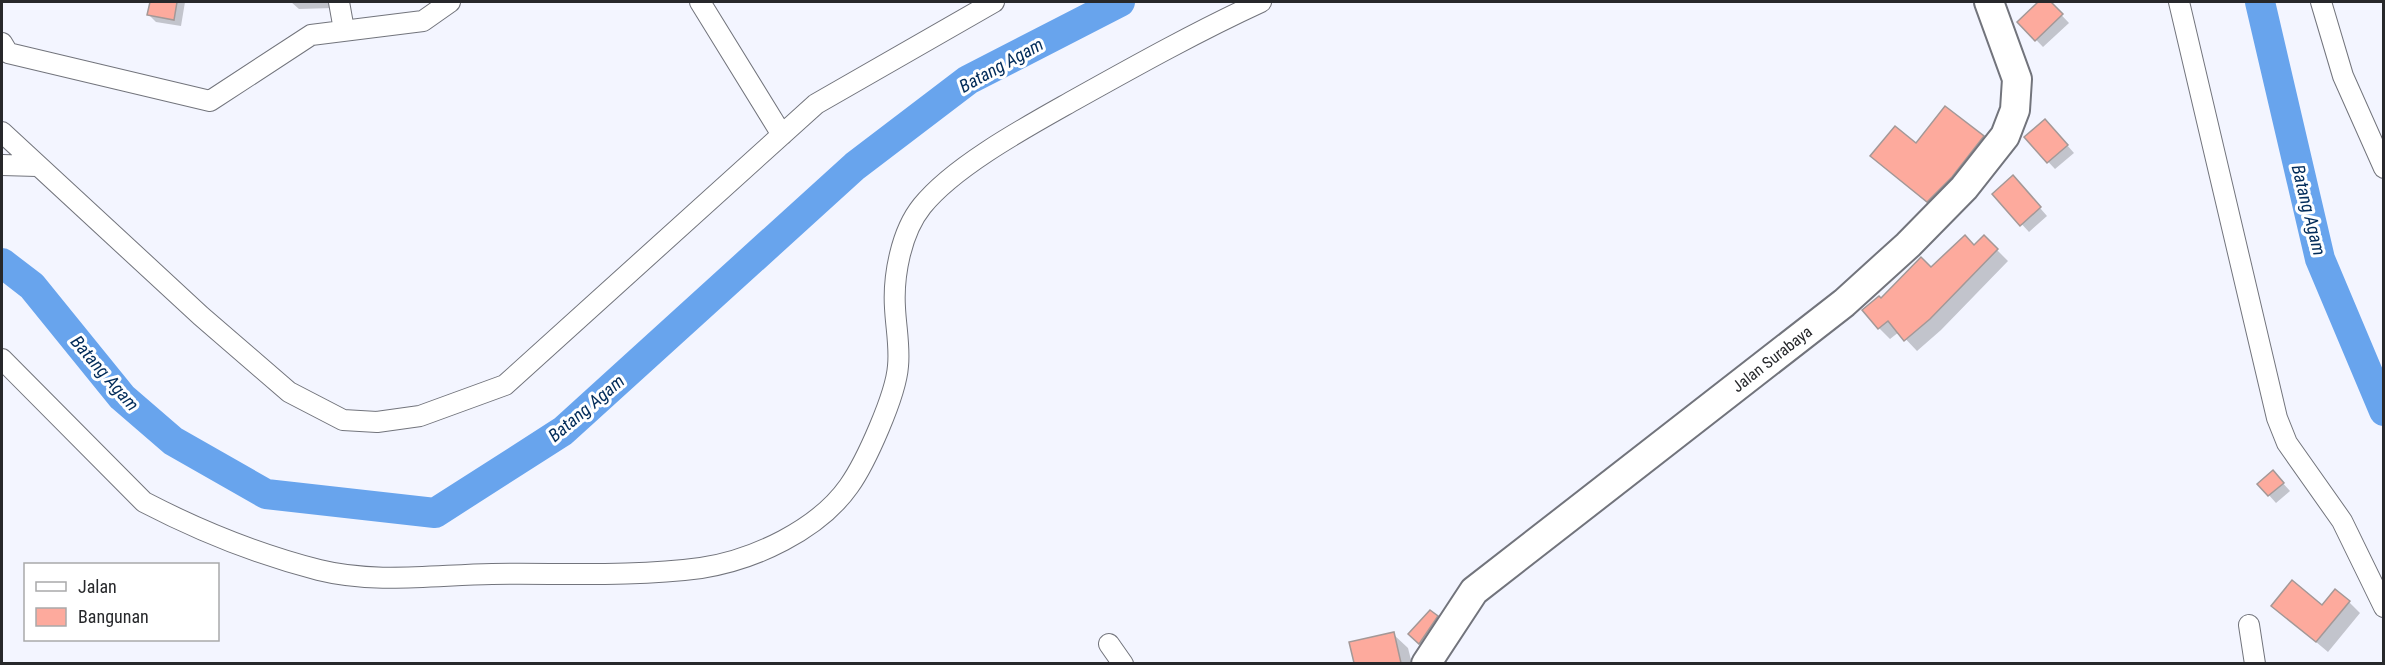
<svg xmlns="http://www.w3.org/2000/svg" width="2385" height="665" viewBox="0 0 2385 665" font-family="'Roboto Condensed',sans-serif">
  <style>
    .shadow { fill: #0003 }
    .lines { fill: none; stroke-linecap: round; stroke-linejoin: round }
    .river { stroke: #68a4ed; stroke-width: 30 }
    .building { fill: #fdaa9d; stroke: #a39897; stroke-width: 1.5 }
    .street-casing { stroke: #72747c; stroke-width: 22 }
    .secondary-casing { stroke: #72747c; stroke-width: 32 }
    .street { stroke: #fff; stroke-width: 20 }
    .secondary { stroke: #fff; stroke-width: 28 }
    .labels { text-anchor: middle; dominant-baseline: central; stroke-width: 6; stroke-linejoin: round; paint-order: stroke }
    .street-label { font-size: 16px; fill: #27282b; stroke: #fff }
    .water-label { font-size: 18px; font-style: italic; fill: #022c5a; stroke: #fff }
  </style>
  <rect width="100%" height="100%" fill="#f3f5ff"/>
  <path class="shadow" d="M151,2H185L181,26L156,22L149,15Z
    M291,2H333V8L299,9Z
    M2041,2H2049L2069,23L2043,47L2019,22Z
    M2052,128L2074,153L2055,169L2026,138Z
    M1983,137L1994,148L1939,213L1872,156L1916,146Z
    M2020,185L2047,216L2029,232L1994,194Z
    M1984,237L2008,261L1941,330L1917,351L1899,332L1890,339L1879,328L1881,300L1974,247Z
    M2280,480L2290,491L2276,503L2259,484Z
    M2349,602L2360,613L2328,652L2273,606L2322,607Z
    M1430,612L1444,625L1427,650L1418,642Z
    M1393,634L1408,648L1412,664H1356L1351,643Z"/>
  <g class="lines">
    <path class="river" d="M2260,2L2320,259L2384,411
      M2,263L32,286L122,397L173,441L266,494L435,513L563,431L855,166L968,80L1120,2"/>
  </g>
  <path class="building" d="M150,2H177L174,20L147,15Z
    M2038,2H2051L2063,14L2035,41L2017,22Z
    M1945,106L1984,136L1952,177L1927,202L1870,156L1895,126L1916,143Z
    M2045,119L2068,145L2047,163L2024,137Z
    M2013,175L2041,207L2020,226L1992,194Z
    M1965,235L1974,245L1984,235L1998,249L1930,319L1904,341L1888,321L1878,329L1862,310L1879,296L1881,298L1921,257L1931,267Z
    M2273,470L2284,483L2268,496L2257,484Z
    M2292,580L2322,605L2335,589L2350,601L2316,642L2271,606Z
    M1430,610L1438,616L1419,644L1408,634Z
    M1394,632L1401,663H1354L1349,642Z"/>
  <g class="lines">
    <g class="street-casing">
      <path id="street" d="M339,2L344,30
        M700,2L782,135
        M2179,2L2277,418L2287,443L2342,521L2384,607
        M2321,2L2343,76L2384,168
        M2,43L8,53L210,101L311,35L423,21L450,2
        M2,132L201,316L289,392L343,420L377,422L420,416L505,385L816,104L994,2
        M2,165L37,166
        M2,359L144,502C198,530 260,555 319,570C375,584 435,575 492,574C561,573 633,577 701,568C754,560 818,530 849,486C866,462 896,395 898,366C900,347 896,328 895,308C893,276 901,232 922,206C955,165 1030,125 1076,99C1137,65 1198,31 1261,2
        M2249,625L2255,664
        M1109,644L1123,664"/>
    </g>
    <g class="secondary-casing">
      <path id="secondary" d="M1426,664L1474,591L1844,303L1908,245L1964,188L2005,136L2015,110L2017,79L1989,2"/>
    </g>
    <use href="#street" class="street"/>
    <use href="#secondary" class="secondary"/>
  </g>
  <g class="labels">
    <g class="street-label">
      <text transform="translate(1772 359) rotate(-38)">Jalan Surabaya</text>
    </g>
    <g class="water-label">
      <text transform="translate(1001 65) rotate(-29)">Batang Agam</text>
      <text transform="translate(2309 210) rotate(76)">Batang Agam</text>
      <text transform="translate(105 373) rotate(49)">Batang Agam</text>
      <text transform="translate(586 408) rotate(-40)">Batang Agam</text>
    </g>
  </g>
  <rect width="2385" height="665" fill="none" stroke="#27282b" stroke-width="6"/>
  <rect x="24" y="563" width="195" height="78" fill="#ffffff" stroke="#a9a9aa" stroke-width="1.5"/>
  <rect x="36" y="582" width="30" height="9" fill="#ffffff" stroke="#a9a9aa" stroke-width="1.5"/>
  <text x="78" y="593" font-size="18" fill="#27282b">Jalan</text>
  <rect x="36" y="608" width="30" height="18" fill="#fdaa9d" stroke="#a9a9aa" stroke-width="1.5"/>
  <text x="78" y="623" font-size="18" fill="#27282b">Bangunan</text>
</svg>
